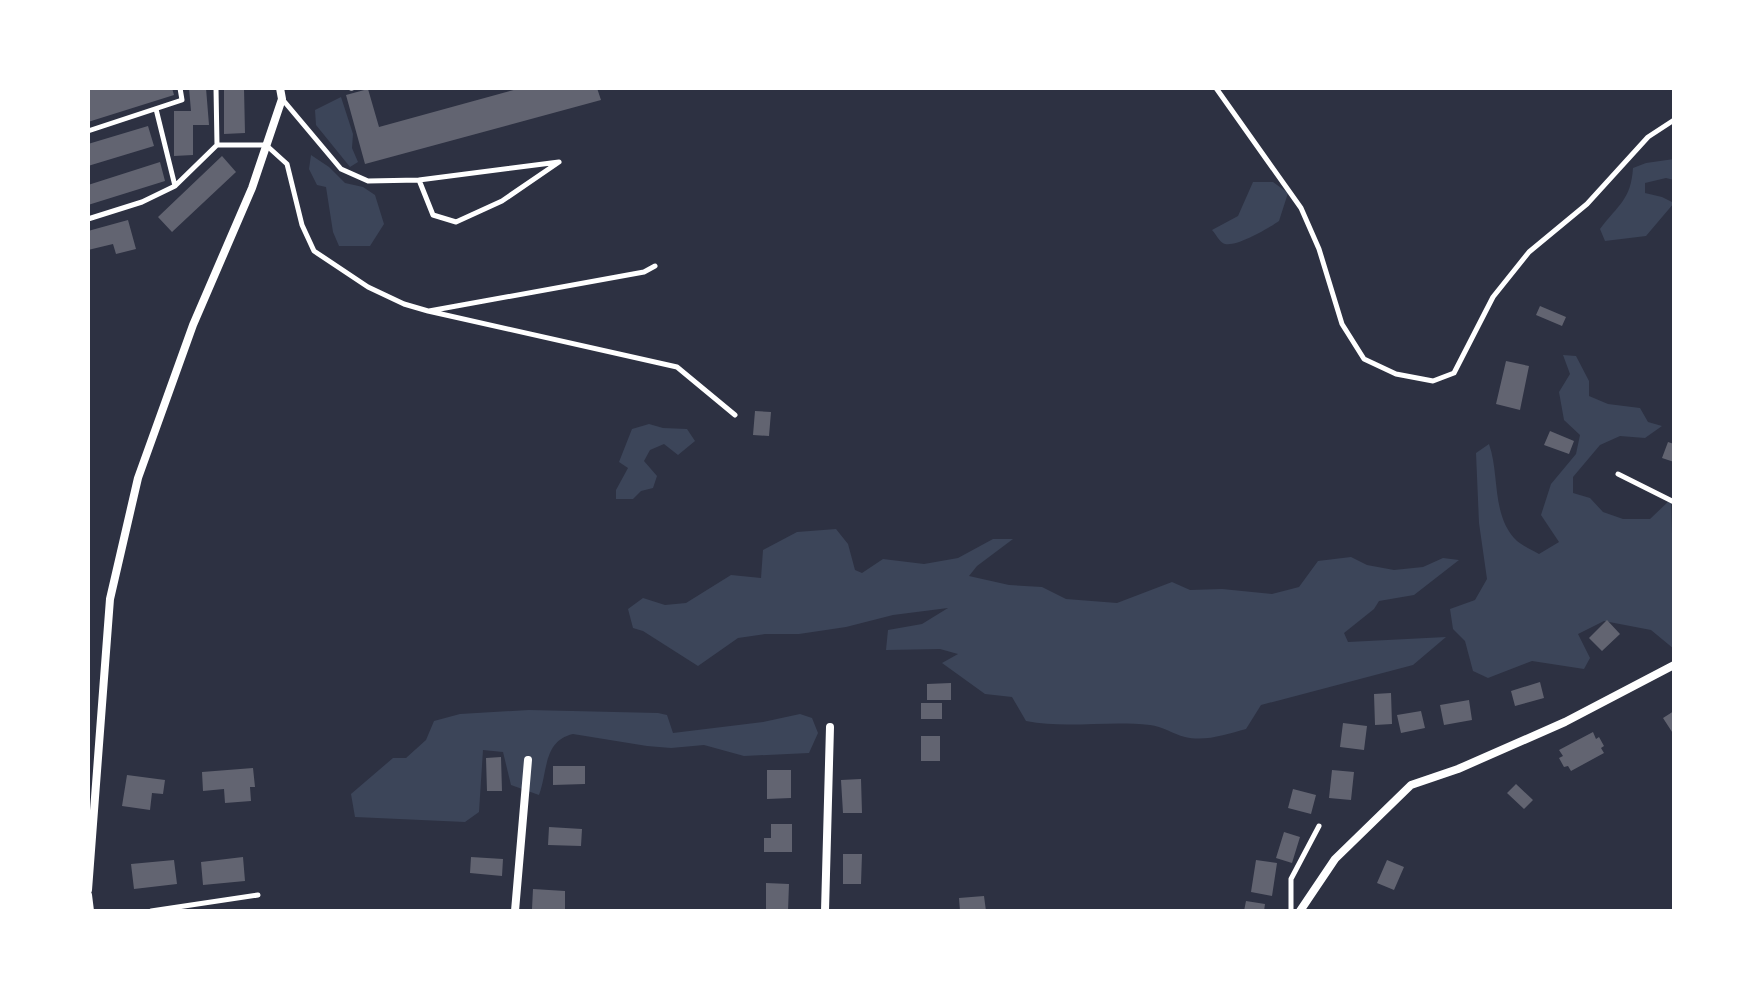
<svg xmlns="http://www.w3.org/2000/svg" width="1762" height="999" viewBox="0 0 1762 999" font-family="'DejaVu Sans',sans-serif">
  <style>
    .green { fill: #3c4559 }
    .building { fill: #626471 }
    .lines { fill: none; stroke-linecap: round; stroke-linejoin: round }
    .service { stroke: #fff; stroke-width: 5 }
    .minor { stroke: #fff; stroke-width: 8 }
  </style>
  <rect width="100%" height="100%" fill="#2d3142"/>
  <path class="green" d="M341,97L353,134L352,148L358,162L350,167L316,125L315,110Z
    M311,155L329,167L345,183L363,187L375,195L384,224L370,246H339L333,232L326,187L317,185L309,169Z
    M1674,159V180L1666,178L1645,183V193L1662,197L1674,203L1646,236L1605,241L1600,229C1618,205 1631,200 1633,168L1646,163Z
    M1253,182H1273L1288,193L1279,221C1269,228 1237,247 1225,244C1220,243 1216,234 1212,230L1238,216Z
    M1563,355L1576,356L1589,381V396L1608,404L1640,408L1648,422L1662,426L1645,438L1620,436L1600,445L1573,477V493L1590,498L1603,512L1623,519H1650L1671,499L1672,533L1674,534V649L1651,630L1604,621L1578,634L1590,658L1584,669L1532,661L1488,678L1473,671L1465,641L1453,629L1450,609L1475,600L1487,579L1479,523L1476,453L1489,444C1500,475 1491,516 1517,541C1523,546 1532,550 1539,554L1559,542L1541,515L1551,484L1576,454L1580,435L1564,420L1559,392L1570,374Z
    M649,424L663,428L687,429L695,441L678,455L664,444L650,450L644,461L657,476L653,488L641,491L633,499H616V490L628,468L619,462L632,429Z
    M836,529L848,544L855,570L862,573L883,559L924,564L958,558L993,539H1013L977,566L969,576L1009,585L1042,587L1066,599L1117,603L1172,582L1190,590L1222,589L1272,594L1299,587L1318,561L1351,557L1367,565L1394,570L1423,567L1443,558L1459,560L1414,595L1379,601L1374,609L1344,633L1348,642L1446,637L1413,665L1261,705L1246,729C1227,734 1205,742 1185,737C1173,734 1162,726 1150,725C1108,720 1067,729 1026,721L1012,697L985,694L942,663L958,654L940,649L886,650L888,630L922,624L948,608L893,615L846,627L799,634H765L738,638L698,666L643,631L633,628L628,609L643,598L665,605L686,603L731,575L761,578L763,550L797,532Z
    M529,710L658,713L667,715L673,733L763,722L800,714L812,718L818,733L809,753L744,756L704,745L671,748L647,746L573,734C543,741 548,771 539,795L511,785L503,752L483,750L479,812L465,822L355,817L351,794L393,758H406L426,740L434,721L460,714Z"/>
  <path class="building" d="M88,88H172L174,95L88,122Z
    M189,88H206L209,125H193V155L174,156V111H191Z
    M224,88H244L245,133L224,134Z
    M521,88H597L601,100L365,164L346,95L368,89L379,127Z
    M148,126L154,146L88,166V144Z
    M222,156L236,172L172,232L158,217Z
    M160,162L165,181L88,205V185Z
    M128,220L136,249L116,254L113,244L88,250V231Z
    M1540,306L1566,317L1562,326L1536,315Z
    M1506,361L1529,366L1520,410L1496,404Z
    M755,411L771,412L769,436L753,435Z
    M1550,431L1574,441L1569,454L1544,445Z
    M1668,442L1674,444V462L1662,458Z
    M1607,620L1620,634L1602,651L1589,638Z
    M1540,682L1544,698L1515,706L1511,691Z
    M951,683V700H927V684Z
    M1391,693L1392,724L1375,725L1374,694Z
    M1469,700L1472,720L1444,725L1440,705Z
    M921,703H942V719H921Z
    M1421,711L1425,728L1401,733L1397,715Z
    M1674,711V735L1663,718Z
    M1343,723L1367,726L1364,750L1340,747Z
    M1593,732L1596,739L1599,737L1604,746L1601,748L1604,753L1571,771L1568,766L1564,767L1559,758L1563,756L1559,750Z
    M921,736H940V761H921Z
    M501,757L502,791H487L486,758Z
    M553,766H585V784L553,785Z
    M253,768L255,787H250L251,801L225,803L224,789L203,791L202,772Z
    M767,770H791V798L767,799Z
    M1332,770L1354,772L1351,800L1329,798Z
    M127,775L165,780L163,794L152,793L150,810L122,806Z
    M861,779L862,813H843L841,780Z
    M1516,784L1533,800L1524,809L1507,793Z
    M1293,789L1316,795L1311,814L1288,808Z
    M771,824H792V852H764V838H771Z
    M549,827L582,829L581,846L548,845Z
    M1284,832L1300,837L1292,863L1276,858Z
    M843,854H862L861,884H843Z
    M243,857L245,881L203,885L201,862Z
    M471,857L503,859L502,876L470,873Z
    M174,860L177,884L134,889L131,864Z
    M1256,860L1277,863L1272,896L1251,892Z
    M1387,860L1404,867L1394,890L1377,883Z
    M766,883L789,884L788,911H766Z
    M533,889L565,891V910L532,909Z
    M984,896L986,911H960L959,898Z
    M1246,901L1265,904L1264,911H1244Z"/>
  <g class="lines">
    <path class="service" d="M351,88H352
      M1216,88L1301,208L1319,249L1342,324L1364,359L1396,374L1433,381L1454,373L1493,297L1529,252L1587,204L1648,137L1674,120
      M283,100L341,169L368,181L419,180L433,215L456,222L502,201L559,162L419,180
      M88,131L182,100L180,88
      M217,145H266L287,164L302,225L314,251L368,287L404,304L428,311L677,367L735,415
      M176,185L217,145L216,88
      M88,219L142,202L175,186L156,109
      M429,311L644,272L655,266
      M1618,474L1674,502
      M151,911L258,895
      M1291,911V879L1319,826"/>
    <path class="minor" d="M88,890L110,599L138,478L193,325L252,188L282,99L280,88
      M88,895L90,911
      M515,911L528,760
      M825,911L830,727
      M1300,911L1335,859L1411,785L1458,769L1565,722L1674,665"/>
  </g>
  <rect width="1762" height="999" fill="none" stroke="#ffffff" stroke-width="180"/>
</svg>
